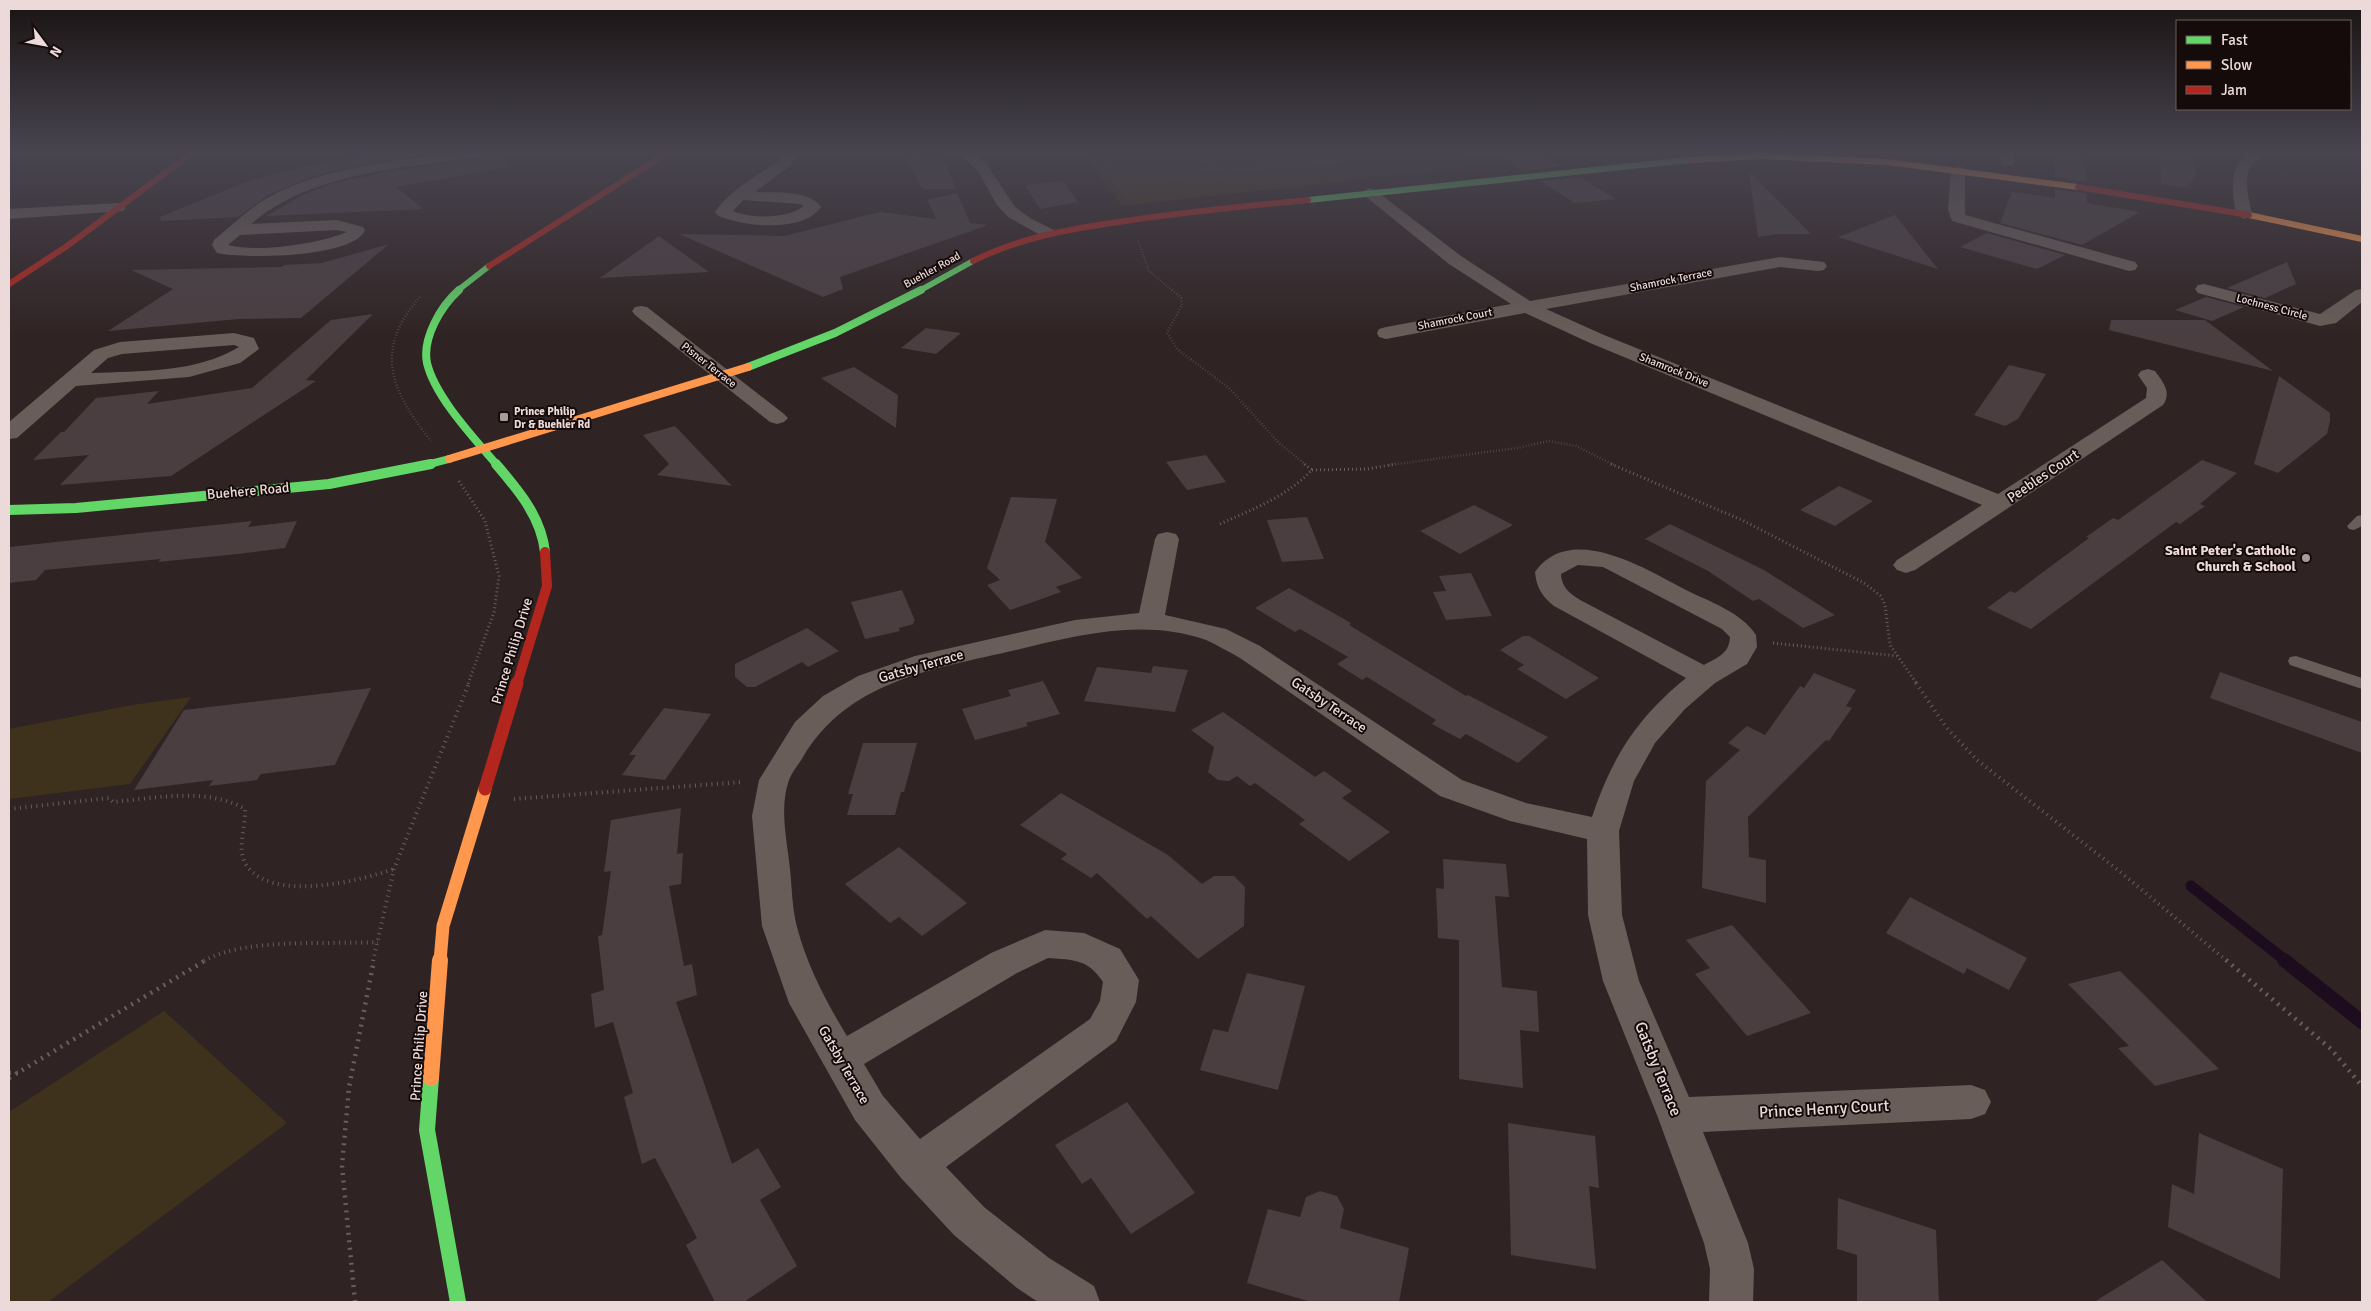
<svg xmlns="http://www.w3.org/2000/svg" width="2371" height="1311" viewBox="0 0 2371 1311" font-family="Signika,sans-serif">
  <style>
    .green { fill: #3f321c }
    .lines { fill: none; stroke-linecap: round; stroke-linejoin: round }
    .stream-far1 { stroke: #1d0b1e; stroke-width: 11 }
    .stream { stroke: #1d0b1e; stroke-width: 14 }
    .building { fill: #4a3e41 }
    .path-far4 { stroke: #695e5b; stroke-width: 2; stroke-dasharray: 0.5 2; stroke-linecap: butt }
    .path-far3 { stroke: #695e5b; stroke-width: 2.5; stroke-dasharray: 0.5 2.5; stroke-linecap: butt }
    .path-far2 { stroke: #695e5b; stroke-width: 3; stroke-dasharray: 1 3; stroke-linecap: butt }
    .path-far1 { stroke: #695e5b; stroke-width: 4; stroke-dasharray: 1 4.5; stroke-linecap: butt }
    .path { stroke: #695e5b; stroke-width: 4.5; stroke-dasharray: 2 5.5; stroke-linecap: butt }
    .lane { fill: #685d58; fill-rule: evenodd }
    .street { fill: #685d58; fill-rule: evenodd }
    .fast-far3 { stroke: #63d668; stroke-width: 6 }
    .fast-far2 { stroke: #63d668; stroke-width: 8 }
    .fast-far1 { stroke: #63d668; stroke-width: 10 }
    .fast { stroke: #63d668; stroke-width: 16 }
    .slow-far3 { stroke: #ff974d; stroke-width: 6 }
    .slow-far2 { stroke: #ff974d; stroke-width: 8 }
    .slow-far1 { stroke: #ff974d; stroke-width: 13 }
    .slow { stroke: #ff974d; stroke-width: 16 }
    .jam-far2 { stroke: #b3261e; stroke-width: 6 }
    .jam-far1 { stroke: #b3261e; stroke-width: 10 }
    .jam { stroke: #b3261e; stroke-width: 13 }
    .poi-dot { fill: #aa9a99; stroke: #160b0b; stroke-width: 2 }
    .labels { text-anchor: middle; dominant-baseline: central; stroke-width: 4; stroke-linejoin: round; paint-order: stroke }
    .far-street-label { font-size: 11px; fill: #ebdad9; stroke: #160b0b }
    .far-poi-label { font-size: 11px; font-weight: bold; fill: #ebdad9; stroke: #160b0b; text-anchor: start }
    .street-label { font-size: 14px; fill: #ebdad9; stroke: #160b0b }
    .poi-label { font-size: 14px; font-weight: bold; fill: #ebdad9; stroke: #160b0b; text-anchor: end }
    .near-street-label { font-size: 16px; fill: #ebdad9; stroke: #160b0b }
  </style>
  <rect width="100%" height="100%" fill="#302323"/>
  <path class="green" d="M1083,153H1465L1464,168L1122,206Z
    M191,697L130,784L9,799V729L132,705Z
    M164,1011L287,1123L48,1302H10L9,1112Z"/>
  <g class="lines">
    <path class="stream-far1" d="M2191,886L2286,961"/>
    <path class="stream" d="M2284,960L2362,1022"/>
  </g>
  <path class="building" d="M379,153H431L355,166L310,177L268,195L238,217L161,221L160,217L243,183L304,166Z
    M488,153H506L508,167L396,187L423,209L266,216L303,195L331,184L390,171L479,159Z
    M905,153L943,159L956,189H922Z
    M1496,153H1540L1562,166L1523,171Z
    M2054,153H2084L2086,182L2055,177Z
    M2160,153H2193L2195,180L2184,187L2161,184Z
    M1749,171L1811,234H1778L1758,237Z
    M1580,177L1616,199L1575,203L1540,181Z
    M1063,181L1078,202L1040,209L1025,185Z
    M2055,189L2087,194V203L2140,212L2082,245L2000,223L2012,192L2055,198Z
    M957,193L970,223L988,225L840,277L843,289L823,297L679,234L784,236L880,212L936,219L927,200Z
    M1895,215L1938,269L1838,237Z
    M1987,233L2065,255L2037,269L1960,247Z
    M659,236L709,272L600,278Z
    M389,244L301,318L239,319L108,331L173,289L131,270L282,267L284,265L322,263Z
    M2287,262L2296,284L2265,298L2227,288Z
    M2206,297L2244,307L2212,321L2175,310Z
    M373,314L306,380L316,381L171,476L60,485L89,455L33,460L61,432H64L96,398L159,391L147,404L252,388L331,320Z
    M2111,320H2205L2273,371L2109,330Z
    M926,328L961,333L936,354L901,348Z
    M2009,365L2046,374L2018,419L2005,426L1974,415Z
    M854,367L898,395L896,428L821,378Z
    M2279,376L2330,413V421L2327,434L2278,473L2254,464Z
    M675,426L732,486L657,475L669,464L643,435Z
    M1206,455L1226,482L1187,490L1166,462Z
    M2202,460L2237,473L2200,504L2205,506L2180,524L2176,522L2031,629L1987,608L2010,591L2015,593L2089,538L2086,537L2113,518L2118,520Z
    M1839,486L1873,501L1835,526L1800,510Z
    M1011,497L1057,499L1045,542L1082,578L1056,587L1061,592L1010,610L987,585L1000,580L987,568Z
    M1474,505L1513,525L1460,554L1420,531Z
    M1307,517L1324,559L1282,562L1267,520Z
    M252,521L248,527L297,521L285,548L238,554L158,562L161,559L45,570L36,580L9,583V547Z
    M1670,524L1764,570L1835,615L1803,628L1759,599L1753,601L1708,571L1645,539Z
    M1471,573L1492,616L1446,620L1433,592L1446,591L1439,576Z
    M1289,588L1351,623L1349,625L1466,696L1468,695L1548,737L1518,763L1466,734L1460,739L1432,724L1436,720L1367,677L1362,680L1337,664L1348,657L1300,629L1295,632L1255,608Z
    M902,590L915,621L913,622L914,624L899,628L900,631L865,639L851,602Z
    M807,628L839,651L808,667L802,662L755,687H747L735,677V664Z
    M1523,636H1529L1599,678L1566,699L1517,669L1524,665L1500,650Z
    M1153,666L1188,670L1175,712L1084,701L1097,667L1151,673Z
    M2220,672L2362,722V753L2210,698Z
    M1814,673L1856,690L1846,706L1852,708L1829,741L1826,740L1748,817L1749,857L1766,860V903L1702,888L1706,781L1740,750L1728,743L1747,726L1765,735L1800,686L1804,688Z
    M1043,681L1060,714L1026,723L1028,726L975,740L962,709L1011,696L1008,690Z
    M371,688L335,765L261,774L257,780L209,786L213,780L134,790L184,710Z
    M664,708L711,714L665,780L622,775L636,755H629Z
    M1223,712L1315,777L1324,771L1352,791L1342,798L1390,832L1349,861L1299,824L1305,820L1255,783L1250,786L1237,776L1229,781L1218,780L1208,772L1214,747L1191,730Z
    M863,743H917L904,792H901L895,815H847L853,794H848Z
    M1061,793L1168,855L1202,884L1214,876H1234L1245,887L1244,926L1198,959L1151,916L1147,919L1097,873L1091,878L1061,859L1067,854L1020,825Z
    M681,808L677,854L683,853L681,884L669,886L684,966L692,964L697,995L676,1002L732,1164L758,1148L781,1187L760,1200L797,1266L744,1302H715L686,1245L697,1238L655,1158L642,1164L624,1097L633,1093L613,1022L595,1028L591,994L604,990L598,936L602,935L611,871L604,872L611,820Z
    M899,847L967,903L922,936L899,917L890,923L845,884Z
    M1443,859L1506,864L1509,897L1495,896L1502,987L1537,991L1539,1032L1520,1030L1523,1088L1459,1079V940L1438,938L1436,888L1444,889Z
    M1910,897L2027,958L2009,990L1967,968L1964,974L1886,933Z
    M1732,925L1811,1013L1747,1036L1695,974L1710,968L1686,940Z
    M2120,971L2219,1069L2155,1086L2118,1048L2129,1046L2068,984Z
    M1247,973L1305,986L1278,1090L1200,1070L1213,1029L1228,1032Z
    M1127,1102L1195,1193L1131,1234L1091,1178L1082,1184L1055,1145Z
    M1508,1123L1595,1136L1599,1188L1589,1186L1596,1269L1511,1255Z
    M2199,1133L2283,1169L2280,1279L2168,1227L2172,1184L2194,1194Z
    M1320,1191L1337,1196L1344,1209L1340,1228L1409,1248L1399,1302H1311L1247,1283L1268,1209L1300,1217L1306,1197Z
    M1838,1198L1936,1230L1939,1302H1857V1255L1837,1249Z
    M2162,1260L2207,1302H2094Z"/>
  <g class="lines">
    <path class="path-far4" d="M1103,153L1110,173L1129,198
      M1196,153L1224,173
      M1339,153L1346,158
      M1198,155L1214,153
      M1218,179L1229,172L1396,154
      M1119,184L1160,181L1214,168
      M1138,240L1149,271L1173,291"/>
    <path class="path-far3" d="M1172,290L1181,298L1182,305L1167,333L1177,349L1229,388L1279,443L1306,465
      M420,297C372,351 392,392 431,441
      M1389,465L1517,448L1549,441L1576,446L1614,465"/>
    <path class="path-far2" d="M1611,464L1742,520L1864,583L1881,596L1885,605L1890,645L1917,684
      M1312,470L1367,469L1396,464
      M459,481L485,521L499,576L494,612L468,684
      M1220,524C1253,509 1286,497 1312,470L1304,464
      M1773,643L1897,656"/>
    <path class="path-far1" d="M1916,683L1946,727L1977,760L2118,870L2227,961
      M514,799L742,782
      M9,809L109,798L113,802C155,798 207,787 245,809C246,825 237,848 245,863C269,904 359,881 394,869
      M204,961C245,937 329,945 378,942
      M373,961L394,869L469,683"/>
    <path class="path" d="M2226,960L2331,1049L2362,1086
      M9,1073H18
      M9,1078L206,960
      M355,1302L342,1166L349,1087L374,960"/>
    <path class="lane" d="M2362,515V526L2354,530L2349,529L2347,526L2357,516Z
      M2296,656L2362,678V689L2290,665L2288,661L2290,657Z"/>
    <path class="street" d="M447,153H486L479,157C402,169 313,171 251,224L337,220L363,227L365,230C354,258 244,259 217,253L212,245L214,240C232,225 249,208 269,197C322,168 388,162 447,153ZM337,230L347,232C318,244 258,253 228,245L240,235Z
      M781,153H795L796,158L790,166L755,192C775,193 808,189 821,207C803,233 742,227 717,215L715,212C730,190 758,175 780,160ZM743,200L800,204L804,206C787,219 752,219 733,211Z
      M957,153L977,154L988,166L1015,207L1030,218L1054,230L1056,233L1054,236H1042L1008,217L997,205L978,171Z
      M1999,153H2013L2014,162L2012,165H2002Z
      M2248,153H2265C2261,158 2256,160 2253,164C2242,177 2249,199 2252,214L2244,219L2236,214C2233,193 2227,168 2248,153Z
      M1958,165L1965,169V215L2135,262L2138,266L2135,270L2129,271L1952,221L1948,210L1951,169Z
      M1370,188L1375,190L1461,256L1530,301L1780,257L1824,262L1827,266L1824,270L1818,271L1780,267L1546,309L1604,335L1998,494L2146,398L2147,388L2138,375L2141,371L2148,369L2155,371C2163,382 2172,392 2163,405L1915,570L1906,573L1897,570L1893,565L1897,560L1982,505L1590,343L1525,313L1386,339L1379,337L1377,333L1379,329L1386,327L1511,304L1449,264L1365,196L1362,193L1365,190Z
      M118,203L123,205L126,208L123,211L9,219V209Z
      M2204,284L2320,314L2356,290L2362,289V302L2336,323L2320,326L2198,293L2195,289L2198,285Z
      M641,306L647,307L784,414L788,418L784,422L777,424L770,422L635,315L632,311L635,307Z
      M234,333L254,338L259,349L240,363L189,377L76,386L17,438L9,439V422L94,350L120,342ZM234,345L239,347C196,373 139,371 91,373L108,358L122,354Z
      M1167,532L1176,534L1179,539L1165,615L1226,629L1260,646L1462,780L1526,803L1592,817C1612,757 1637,718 1686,678L1554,606C1542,597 1536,586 1535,572C1571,521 1647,570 1686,590C1710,602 1741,612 1756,635L1757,647L1747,664L1715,683L1685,709L1655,743L1634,781L1619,831L1622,915L1639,981L1689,1097L1971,1085L1985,1090L1991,1102L1985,1114L1971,1119L1703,1132L1748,1243L1754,1269L1753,1302H1709L1710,1269L1704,1243L1657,1115L1603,981L1588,915L1587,839L1510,821L1440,796L1240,658C1229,652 1217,645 1206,640C1140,617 1072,637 1007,652C929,670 848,682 803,757C799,764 792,772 789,780C779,808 787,840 790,869C792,887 792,908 797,927C807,965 826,1002 847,1036L991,953L1045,930L1084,933L1120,949L1139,980L1136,1002L1116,1041L946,1167L984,1207L1049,1258L1094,1286L1100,1302H1038L1017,1288L954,1235L901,1178L855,1120L789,1003L762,926L752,816L759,780L795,722L823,696L858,676L915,656L1075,620L1139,613L1155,539L1158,534ZM1578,565L1603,567L1722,629L1730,637C1729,654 1718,657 1704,665L1582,601C1571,594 1562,589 1561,574ZM1048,958C1074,960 1088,959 1103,982L1100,1001L1090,1019L920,1139L883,1096L864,1064L1017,973Z"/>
    <path class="fast-far3" d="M1308,200L1689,160
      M457,291L489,266
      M919,291L973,261"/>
    <path class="fast-far2" d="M459,290C441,306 422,338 427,363C435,397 474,438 497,465
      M748,367L835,333L921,290
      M426,465L449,459"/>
    <path class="fast-far1" d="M496,464C518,490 541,516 545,552
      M9,510L76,508L329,484L431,464"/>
    <path class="fast" d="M431,1078L427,1130L458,1302"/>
    <path class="slow-far3" d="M1689,160L1761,156L1887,162L2078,187
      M2249,215L2362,239"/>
    <path class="slow-far2" d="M449,459L748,367"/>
    <path class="slow-far1" d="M440,961L443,926L485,789"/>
    <path class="slow" d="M431,1078L440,960"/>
    <path class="jam-far2" d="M2078,187L2249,215
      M973,261C1019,238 1068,229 1119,222C1182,212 1245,206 1308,200
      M489,266L667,153
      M9,284L67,246L192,153"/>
    <path class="jam-far1" d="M517,684L547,586L545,552"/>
    <path class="jam" d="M485,789L517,683"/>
  </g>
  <linearGradient id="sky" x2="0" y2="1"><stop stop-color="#1a1313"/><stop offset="0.45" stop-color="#484550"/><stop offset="1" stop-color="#484550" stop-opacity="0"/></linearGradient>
  <rect width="2371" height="337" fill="url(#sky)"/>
  <g class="poi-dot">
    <rect x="499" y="412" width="10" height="10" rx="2.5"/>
    <circle cx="2306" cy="558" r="5"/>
  </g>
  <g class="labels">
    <g class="far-street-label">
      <text transform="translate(932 270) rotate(-29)">Buehler Road</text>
      <text transform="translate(1671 280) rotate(-11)">Shamrock Terrace</text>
      <text transform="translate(2272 307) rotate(15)">Lochness Circle</text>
      <text transform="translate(1455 319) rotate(-11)">Shamrock Court</text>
      <text transform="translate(709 365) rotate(38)">Pisner Terrace</text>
      <text transform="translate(1674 370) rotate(22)">Shamrock Drive</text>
    </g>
    <g class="far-poi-label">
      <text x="514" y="411">Prince Philip<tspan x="514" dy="13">Dr &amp; Buehler Rd</tspan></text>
    </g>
    <g class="street-label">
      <text transform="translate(2043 476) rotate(-34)">Peebles Court</text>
      <text transform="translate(248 491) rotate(-5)">Buehere Road</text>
      <text transform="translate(512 651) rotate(-73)">Prince Philip Drive</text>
      <text transform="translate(921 666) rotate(-16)">Gatsby Terrace</text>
      <text transform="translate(1329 705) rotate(34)">Gatsby Terrace</text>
      <text transform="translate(419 1046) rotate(-86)">Prince Philip Drive</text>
      <text transform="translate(844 1065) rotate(60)">Gatsby Terrace</text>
    </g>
    <g class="poi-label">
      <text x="2296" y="550">Saint Peter's Catholic<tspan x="2296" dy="16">Church &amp; School</tspan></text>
    </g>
    <g class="near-street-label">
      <text transform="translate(1658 1069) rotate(68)">Gatsby Terrace</text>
      <text transform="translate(1824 1109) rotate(-3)">Prince Henry Court</text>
    </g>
  </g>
  <rect width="2371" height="1311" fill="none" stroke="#ebdad9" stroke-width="20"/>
  <rect x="2176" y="20" width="175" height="90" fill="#160b0b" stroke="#6b5e5d"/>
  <rect x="2186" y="36" width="25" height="8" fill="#63d668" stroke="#6b5e5d"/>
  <text x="2221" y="45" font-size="15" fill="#ebdad9">Fast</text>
  <rect x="2186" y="61" width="25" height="8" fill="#ff974d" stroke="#6b5e5d"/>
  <text x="2221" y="70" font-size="15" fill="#ebdad9">Slow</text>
  <rect x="2186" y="86" width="25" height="8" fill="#b3261e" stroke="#6b5e5d"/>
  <text x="2221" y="95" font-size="15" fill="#ebdad9">Jam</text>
  <g transform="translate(45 45) rotate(122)" stroke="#160b0b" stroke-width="4" paint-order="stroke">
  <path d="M0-4L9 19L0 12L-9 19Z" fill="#ebdad9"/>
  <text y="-8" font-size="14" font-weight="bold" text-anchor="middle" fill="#ebdad9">N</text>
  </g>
</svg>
